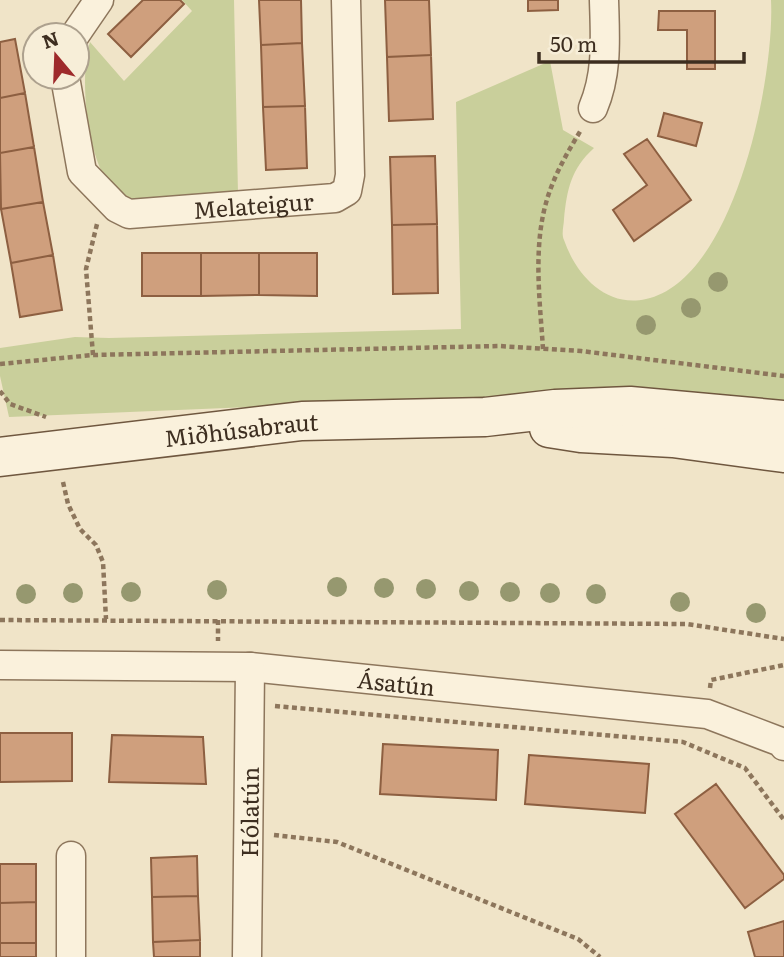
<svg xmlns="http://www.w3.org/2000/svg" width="784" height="957" viewBox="0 0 784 957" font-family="Literata,serif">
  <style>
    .green { fill: #c9cf9b }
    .building { fill: #cf9f7d; stroke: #8d5f41; stroke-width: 2 }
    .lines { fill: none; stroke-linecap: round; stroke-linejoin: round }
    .street-casing { stroke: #8d765c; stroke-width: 31 }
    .secondary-casing { stroke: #6f573f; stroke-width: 41 }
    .path { stroke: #8d765c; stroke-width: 4.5; stroke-dasharray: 5 3.5; stroke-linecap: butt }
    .street { stroke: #faf1dc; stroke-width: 28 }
    .secondary { stroke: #faf1dc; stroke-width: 38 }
    .tree { fill: #96986f }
    .labels { text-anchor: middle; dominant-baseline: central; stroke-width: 5; stroke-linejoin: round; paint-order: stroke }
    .street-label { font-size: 23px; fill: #3d2e20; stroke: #f7eed8 }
  </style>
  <rect width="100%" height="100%" fill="#f0e4c8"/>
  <path class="green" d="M182,0H234L238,194C211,198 167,208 141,207C88,203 77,80 90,42L124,81L192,11Z
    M771,0H784V413L544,395L9,417L0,376V348L75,337L109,338L461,329L456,102L550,61L563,130L594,148C571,169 567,189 564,219C564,225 561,234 564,240C576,275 606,308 646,299C735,280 775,77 771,0Z"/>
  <path class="building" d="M143,0H180L184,4L131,57L108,34Z
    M259,0H301L302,43L261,45Z
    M385,0H429L431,55L387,57Z
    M528,0H558V10L528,11Z
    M659,11H715V69H687V30H658Z
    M15,39L25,93L0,98V42Z
    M302,43L305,106L263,107L261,45Z
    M431,55L433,119L389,121L387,57Z
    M25,93L34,147L0,153V98Z
    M305,106L307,168L266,170L263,107Z
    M664,113L702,123L696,146L658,136Z
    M647,139L691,200L634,241L613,210L647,185L624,154Z
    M34,147L43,202L1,209L0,153Z
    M435,156L437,224L392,225L390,157Z
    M43,202L53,255L11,263L1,209Z
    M437,224L438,293L393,294L392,225Z
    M142,253H201V296H142Z
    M201,253H259V295L201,296Z
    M259,253H317V296L259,295Z
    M53,255L62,310L20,317L11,263Z
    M0,733H72V781L0,782Z
    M112,735L203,737L206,784L109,782Z
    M383,744L498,750L496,800L380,794Z
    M529,755L649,764L645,813L525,804Z
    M716,784L784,875V879L745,908L675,814Z
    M197,856L198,896L152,897L151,858Z
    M0,864H36V902L0,903Z
    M198,896L200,940L153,942L152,897Z
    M36,902V943H0V903Z
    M784,921V957H755L748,932Z
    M200,940V957H154L153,942Z
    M0,943H36V957H0Z"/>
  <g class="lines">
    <g class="street-casing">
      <g id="street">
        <path d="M75,35L99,0"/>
        <path id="s1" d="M65,77L82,172L117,208L129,214L335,198L347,191L350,175L346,0"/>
        <path d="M593,108C608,73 605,37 604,0"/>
        <path id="s2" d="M0,665L250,667L707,714L781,742L784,746"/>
        <path d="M71,957V856"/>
        <path id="s3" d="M247,957L250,667"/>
      </g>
    </g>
    <g class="secondary-casing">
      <g id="secondary">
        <path d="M549,428L581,433L673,438L784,453"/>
        <path id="s4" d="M0,457L302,421L485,417L555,409L630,406L784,420"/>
      </g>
    </g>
    <path class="path" d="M543,349C540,302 533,249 546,203C553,177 567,153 581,130
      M93,355L86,269L97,224
      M0,364L93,355L499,346L581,351L784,376
      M0,391L10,404L46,417
      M63,482L68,504L80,529L96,545L103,562L106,619
      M0,620L687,624L784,639
      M218,620V641
      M710,688L711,680L784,665
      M275,706L683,742L745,768L784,820
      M274,835L337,842L578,939L600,957"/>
    <use href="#street" class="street"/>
    <use href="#secondary" class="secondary"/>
  </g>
  <g class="tree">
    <circle cx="718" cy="282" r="10"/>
    <circle cx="691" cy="308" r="10"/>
    <circle cx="646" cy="325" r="10"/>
    <circle cx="337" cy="587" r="10"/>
    <circle cx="384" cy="588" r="10"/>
    <circle cx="426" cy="589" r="10"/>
    <circle cx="217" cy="590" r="10"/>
    <circle cx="469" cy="591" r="10"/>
    <circle cx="131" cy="592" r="10"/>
    <circle cx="510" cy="592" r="10"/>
    <circle cx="73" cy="593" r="10"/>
    <circle cx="550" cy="593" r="10"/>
    <circle cx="26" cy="594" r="10"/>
    <circle cx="596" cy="594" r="10"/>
    <circle cx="680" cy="602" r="10"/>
    <circle cx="756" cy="613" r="10"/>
  </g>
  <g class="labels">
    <g class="street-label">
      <text stroke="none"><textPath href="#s1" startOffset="285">Melateigur</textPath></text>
      <text stroke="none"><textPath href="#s4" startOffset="243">Miðhúsabraut</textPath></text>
      <text stroke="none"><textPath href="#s2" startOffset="397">Ásatún</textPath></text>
      <text stroke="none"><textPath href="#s3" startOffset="145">Hólatún</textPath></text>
    </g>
  </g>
  <g transform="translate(56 56) rotate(341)"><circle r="33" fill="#f7eed8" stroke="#ada18e" stroke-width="2"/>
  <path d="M0-5L12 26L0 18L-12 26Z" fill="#9e2a2b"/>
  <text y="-10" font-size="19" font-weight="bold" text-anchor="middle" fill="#3d2e20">N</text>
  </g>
  <path d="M539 52v10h205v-10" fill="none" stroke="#3d2e20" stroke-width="3.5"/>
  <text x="550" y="52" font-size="21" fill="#3d2e20" stroke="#f7eed8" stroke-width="5" paint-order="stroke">50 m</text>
</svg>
